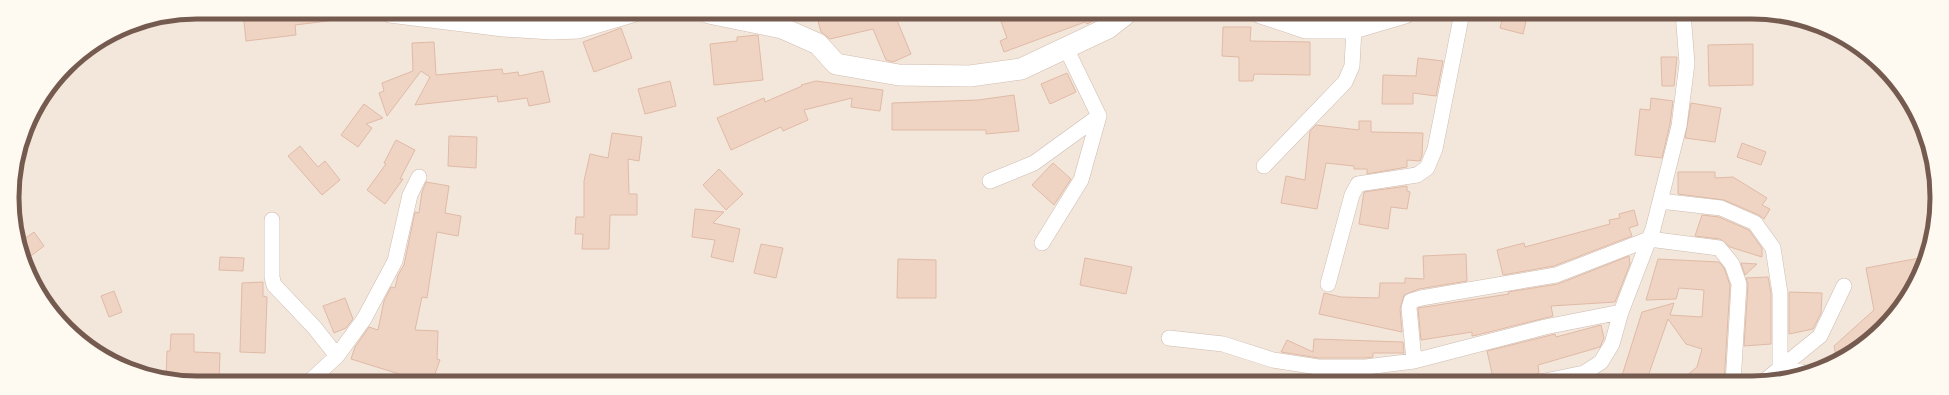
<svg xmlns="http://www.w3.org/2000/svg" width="1949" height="395" viewBox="0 0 1949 395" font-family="'DM Sans',sans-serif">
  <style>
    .residential { fill: #f3e6da }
    .green { fill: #d7e9ca }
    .building { fill: #efd4c4; stroke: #e0baa6 }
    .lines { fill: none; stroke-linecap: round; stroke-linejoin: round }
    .street-casing { stroke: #cdbcb1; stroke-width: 16 }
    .secondary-casing { stroke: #d2beb1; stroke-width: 22 }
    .street { stroke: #fff; stroke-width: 15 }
    .secondary { stroke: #fff; stroke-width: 21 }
    .rim { fill: none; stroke: #755b4f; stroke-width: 5 }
  </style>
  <rect width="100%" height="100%" fill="#fbf4eb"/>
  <path class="residential" d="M198,12L1775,14L1844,37L1899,84L1931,149L1935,221L1918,279L1883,329L1833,364L1764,383L911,382L833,378L828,382L174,381L105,358L58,320L22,257L12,186L26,126L66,66L127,26Z"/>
  <path class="green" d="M832,378L911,382H828Z"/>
  <path class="building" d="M243,12H334L335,20L295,25L296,35L246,41Z
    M816,13H894L911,54L893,62L886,60L873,29L830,39L821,32Z
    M998,13H1108L1087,24L1085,22L1004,52L1000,41L1007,38Z
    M1504,13H1528L1523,34L1500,28Z
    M1223,27H1251L1250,41L1310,42V75L1254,74L1253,81H1239V57L1222,56Z
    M621,28L632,58L594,72L583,42Z
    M758,35L763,80L714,85L710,44L737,41V37Z
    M434,42L436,75L502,69L503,74L518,72L519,76L543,71L550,102L529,106L527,98L498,102L497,96L415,105L430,77L421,71L387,116L379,93L384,91L382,83L413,71L412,43Z
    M1753,44V85L1709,86L1708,45Z
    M1661,57H1677L1674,86H1662Z
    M1418,58L1443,61L1436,96L1413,93V104H1382L1383,75L1416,76Z
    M1067,73L1076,92L1050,104L1041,84Z
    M670,81L676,106L645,114L638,89Z
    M816,81L883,90L880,111L851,107L852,98L804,110L808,120L783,131L781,127L731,150L717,118L764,98L765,102L802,86L801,85Z
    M1014,95L1019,131L986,134V130H892V103L978,100Z
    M1651,98L1673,101L1670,124L1662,158L1635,155L1640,109L1650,110Z
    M1691,103L1721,108L1715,142L1685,138Z
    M364,104L383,118L366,124L372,128L358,147L341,135Z
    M1359,121H1371V132L1423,133L1422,156L1420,161L1407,160V167L1367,174V169H1354V166L1326,163L1317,209L1281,203L1286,176L1305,180L1310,131L1316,125L1359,130Z
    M612,133L642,137L639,161L628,159L629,194H637V215H610L609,249H582L583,234H575L576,217H584V181L590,154L608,158Z
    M449,136L477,137L476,168L448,166Z
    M396,140L415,150L400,179H403L385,204L367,190L386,164L384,163Z
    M1742,143L1766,152L1761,165L1737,157Z
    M300,146L318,167L325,161L340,180L322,195L288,156Z
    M1053,163L1071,179L1054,205L1032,185Z
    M719,169L743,194L726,210L703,185Z
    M1678,172H1715V178L1733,177L1767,198L1762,205L1770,209L1764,219L1759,215L1724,200L1678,194Z
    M426,182L449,186L445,213L461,216L458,236L437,232L427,298L422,297L415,330L438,331L437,359L440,360L432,382L412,375V378L351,359L355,347L369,327L378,330L384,301L391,287L395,288L398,275L404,265L415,212L419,213L422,192Z
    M1407,186V191L1410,192L1407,209L1391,207L1388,229L1359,224L1364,192Z
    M695,209L724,212L713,223L740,229L733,262L711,257L715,240L692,237Z
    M1634,210L1638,225L1629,228L1632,236L1554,266L1503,275L1497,250L1524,243L1525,247L1610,224L1609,220L1620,218L1619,214Z
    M1702,215L1719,217L1749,230L1762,248V257L1730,247L1720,239L1695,236Z
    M34,232L44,246L24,261L20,242Z
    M761,244L783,248L776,278L754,273Z
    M1466,254L1467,281L1419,289L1404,295L1400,309L1402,332L1319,314L1324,293L1341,297L1379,298L1380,283H1405V278L1424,279L1423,256Z
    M1629,256L1630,264L1615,302L1551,306L1553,316L1477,335L1472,336V332L1421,340L1418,308L1509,294L1508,292L1558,284Z
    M220,257L244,258L243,271L219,270Z
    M1925,257L1918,279L1882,329L1848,354L1836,356L1834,346L1874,310L1866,268Z
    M1085,258L1132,267L1126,294L1080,285Z
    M898,259L936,260V298H897Z
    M1658,259L1719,262L1724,268L1730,285L1724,383H1678L1697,367L1702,349L1686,344L1668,319L1646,382H1620L1642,312L1674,303L1670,315L1702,317L1704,290L1679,288L1676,299L1646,300Z
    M1741,263L1757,264L1745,275Z
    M1768,277L1771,294V344L1744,346L1748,285L1746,278Z
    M263,282V296L267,297L265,353L240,352L242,283Z
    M114,291L122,312L109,317L101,296Z
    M1789,292L1822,293L1821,313L1813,329L1789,334Z
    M345,298L353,319L346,328L334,333L323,306Z
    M1601,325L1604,338L1600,347L1538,365L1539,373L1534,375L1531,379L1515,382H1494L1487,351L1555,334L1556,337Z
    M171,334H194V352L220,353L219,381H173L166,379L167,351H170Z
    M1314,339L1403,342L1404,353H1373V357L1365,358H1319L1281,352L1287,340L1313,352Z
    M1372,375V382H1340V376Z"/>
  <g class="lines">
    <g class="street-casing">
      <path id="street" d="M1264,166L1345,82L1352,66L1354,28
        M990,181L1034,163L1099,116
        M1660,201L1721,208L1755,223L1773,248L1780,293V369L1802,372
        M272,220V277L274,285L314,327L337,356
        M1042,243L1081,180L1099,116L1066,48
        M1328,284L1352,195L1358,184L1417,175L1427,168L1435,149L1462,13
        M1169,338L1223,344L1273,360L1318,367H1366L1414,361L1545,327L1621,312
        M1414,361L1409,308L1411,301L1421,298L1556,275L1649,239L1719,248L1732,264L1739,284L1733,383
        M309,382L337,356L364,319L395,261L410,195L419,177
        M1540,382L1584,373
        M1580,382L1584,373L1601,362L1612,344L1621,312L1653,229L1679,126L1687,63L1683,13
        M1762,383L1820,336L1844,286"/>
    </g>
    <g class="secondary-casing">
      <path id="secondary" d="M390,12L504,26L552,29L578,28L632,12
        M709,13L782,28L818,44L836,64L899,75L970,76L1021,69L1108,28L1127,13
        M1261,13L1306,28H1354L1405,13"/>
    </g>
    <use href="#street" class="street"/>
    <use href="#secondary" class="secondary"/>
  </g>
  <path d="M0 0H1949V395H0ZM197 19H1752A178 178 0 0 1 1930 197V198A178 178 0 0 1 1752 376H197A178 178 0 0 1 19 198V197A178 178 0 0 1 197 19Z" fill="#fef9f1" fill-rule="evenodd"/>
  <path class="rim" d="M197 19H1752A178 178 0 0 1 1930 197V198A178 178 0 0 1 1752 376H197A178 178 0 0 1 19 198V197A178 178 0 0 1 197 19Z"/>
</svg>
